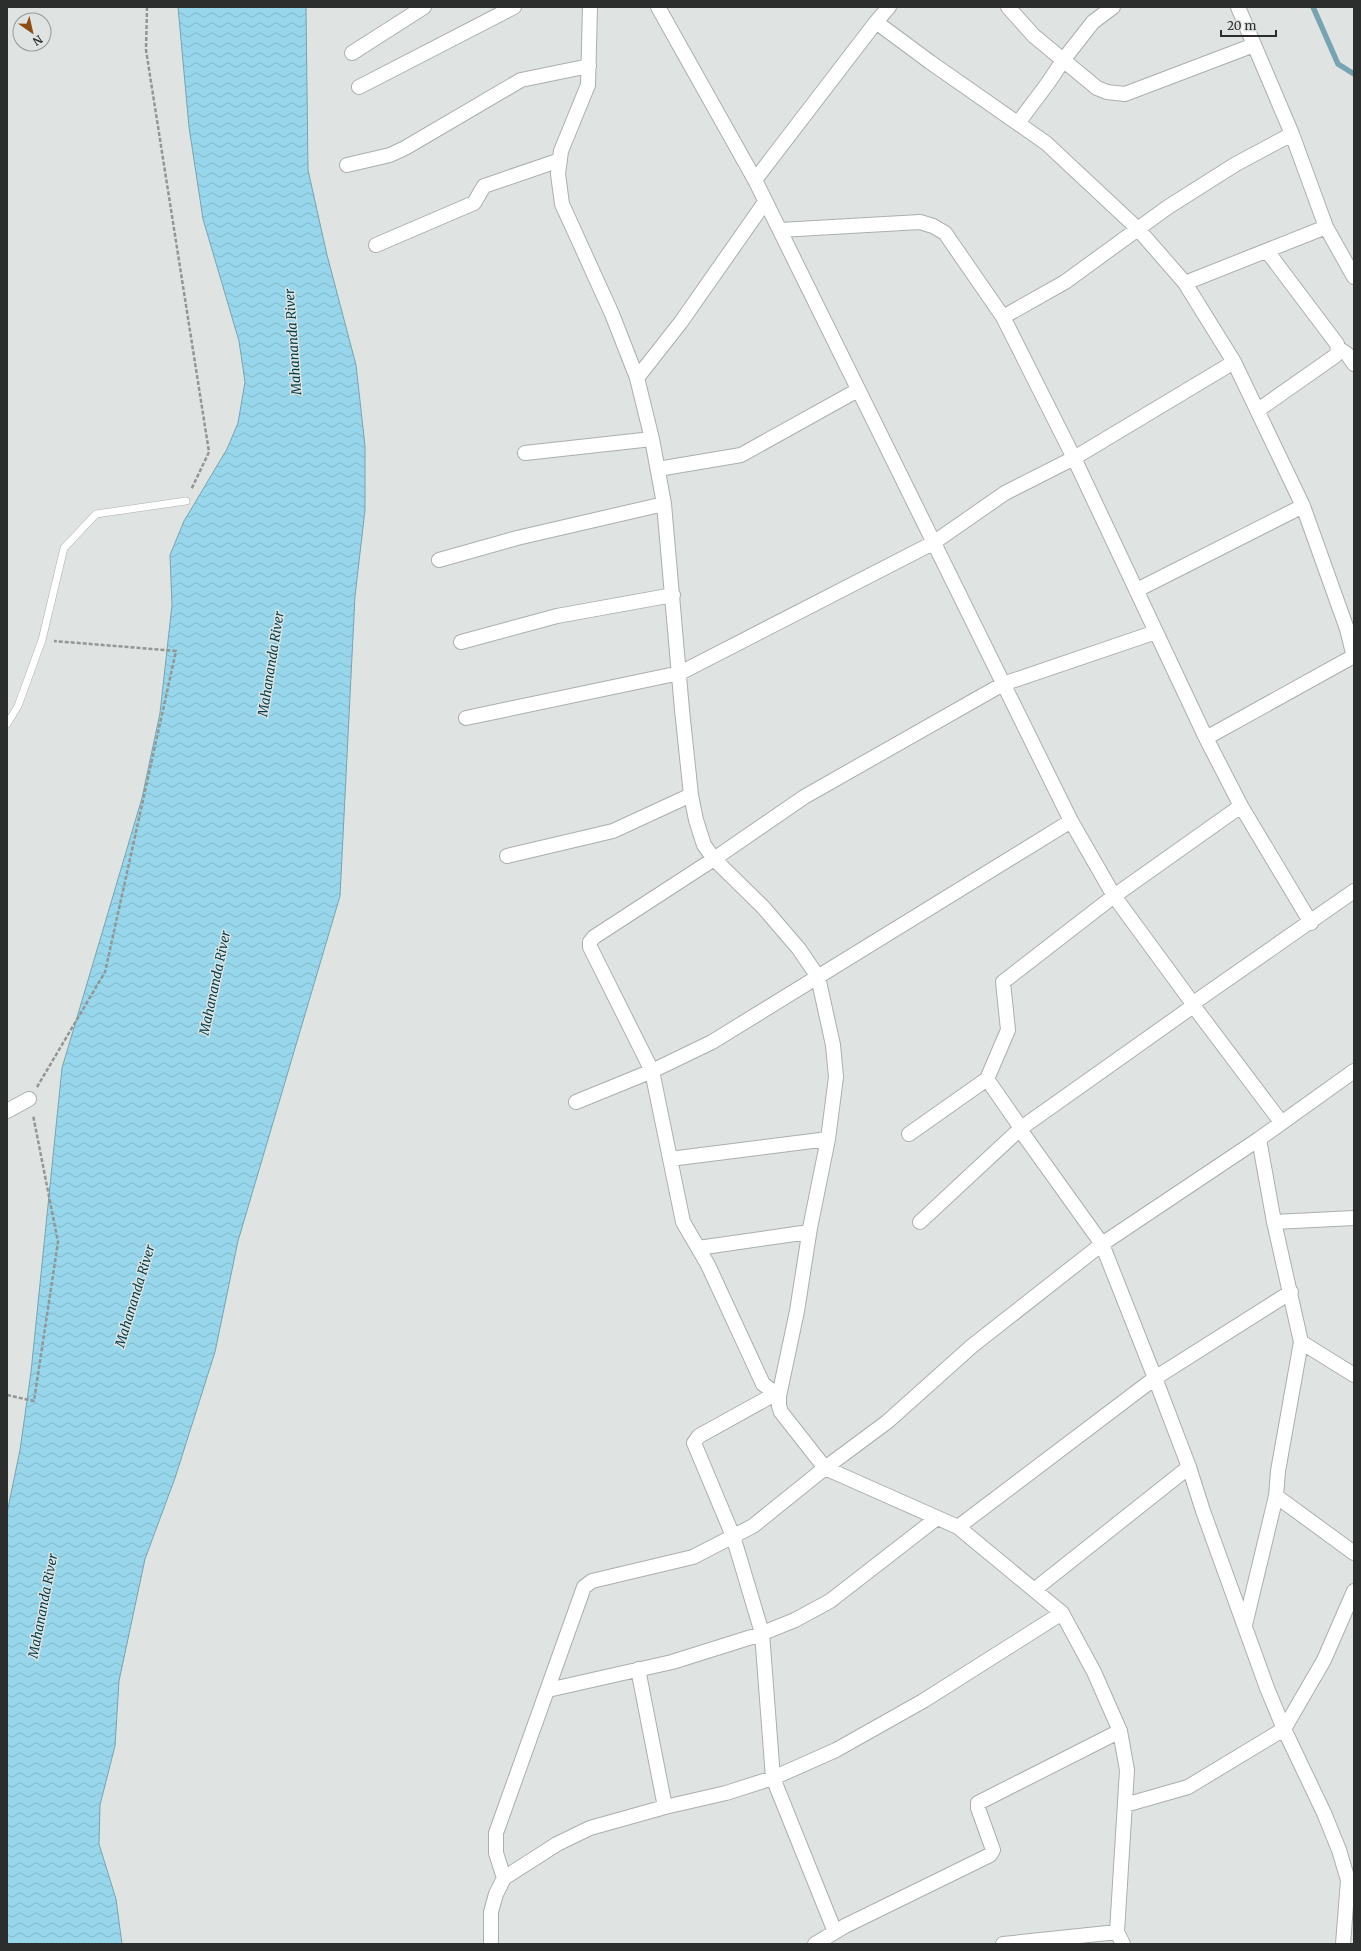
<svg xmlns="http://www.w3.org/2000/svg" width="1361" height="1951" viewBox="0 0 1361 1951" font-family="Merriweather,serif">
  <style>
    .water { fill: url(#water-waves); stroke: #77a4b2 }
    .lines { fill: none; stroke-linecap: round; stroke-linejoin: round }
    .stream { stroke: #77a4b2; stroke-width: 5.5 }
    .service-casing { stroke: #aaafad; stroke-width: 8 }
    .minor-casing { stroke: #aaafad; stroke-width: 16 }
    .path { stroke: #929694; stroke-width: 2.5; stroke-dasharray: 4 2; stroke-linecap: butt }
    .service { stroke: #fff; stroke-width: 7 }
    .minor { stroke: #fff; stroke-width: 14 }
    .labels { text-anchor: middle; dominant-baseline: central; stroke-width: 3; stroke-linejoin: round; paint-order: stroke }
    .water-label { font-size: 13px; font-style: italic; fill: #003b4a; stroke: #dfe4e2 }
  </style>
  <defs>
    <pattern id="water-waves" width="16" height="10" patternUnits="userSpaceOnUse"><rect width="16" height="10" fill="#97d6eb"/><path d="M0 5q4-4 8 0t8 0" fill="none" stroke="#82b8ca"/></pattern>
  </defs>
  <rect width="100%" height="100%" fill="#dfe4e2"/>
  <path class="water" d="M178,7H306L308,170L327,255L356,365L365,446V510L355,596L340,896L238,1241L215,1352L175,1478L145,1559L119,1681L115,1746L100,1805L99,1844L116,1899L122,1944H7V1513L20,1450L31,1372L62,1068L142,798L160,713L172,605L170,555L184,521L227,449L238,423L245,382L239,341L203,219L189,127Z"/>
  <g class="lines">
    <path class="stream" d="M1313,7L1338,64L1354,74"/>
    <g class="service-casing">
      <path id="service" d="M7,724L18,706L42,640L64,548L96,514L186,501"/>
    </g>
    <g class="minor-casing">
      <path id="minor" d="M590,7L588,85L561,151L558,174L562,204L612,314L637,378L652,439L664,504L682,710L691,795L696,820L704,845L714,859L763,907L799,949L818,977L833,1045L836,1077L828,1139L810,1228L797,1311L779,1396V1406L781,1412L825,1468L958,1527L1062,1613L1094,1672L1120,1731L1127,1770L1117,1932L1123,1944
        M658,7L755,180L1071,821L1114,896L1191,1001L1192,1004L1189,1009L1024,1126L1021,1131L1102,1244L1155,1378L1189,1467L1203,1511L1267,1688L1284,1729L1324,1813L1339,1850L1348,1880L1343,1944
        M1008,7L1034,36L1097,88L1107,92L1125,94L1254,45
        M876,22L889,7
        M352,53L424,7
        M359,87L514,7
        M1018,123L1048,83L1064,59L1093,22L1113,7
        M1292,134L1326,227L1354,277
        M347,165L390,155L405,148L521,80L589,66
        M755,180L876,22L930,62L1046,143L1138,229L1185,283L1234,362L1303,506L1347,629L1354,657
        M780,230L920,222L933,226L945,233L1003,317L1074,458L1206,738L1241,806L1311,923
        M376,245L474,203L484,186L560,160
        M1185,283L1326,227
        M1003,317L1065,282L1168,207L1236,164L1292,134L1238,7
        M1338,348L1347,354L1354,364
        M637,378L681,322L765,202
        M1258,410L1335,356L1338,352L1337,344L1267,251
        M525,453L652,439
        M658,469L741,455L858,390
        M439,560L517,538L664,504
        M1137,590L1303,506
        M461,642L557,616L673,595
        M466,718L680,673L933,543L1005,493L1074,458L1234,362
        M1206,738L1354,656
        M507,856L613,831L691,795
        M576,1102L652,1071L712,1042L1071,821
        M7,1111L29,1099
        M1281,1122L1192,1004L1354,891
        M909,1134L987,1079
        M670,1159L828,1139
        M920,1222L1021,1128L987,1079L1008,1030L1003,982L1114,896L1241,806
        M1274,1222L1354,1218
        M698,1248L809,1232
        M1301,1342L1354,1375
        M775,1394L699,1436L694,1443L733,1536L762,1633L773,1778L835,1932
        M779,1396L763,1384L708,1265L683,1222L652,1071L590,947V942L594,937L714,859L804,797L1003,684L1156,632
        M1276,1496L1354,1553
        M958,1527L1155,1378L1291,1292
        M1034,1590L1189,1467
        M1245,1625L1276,1496L1278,1471L1301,1342L1274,1222L1259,1139
        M638,1669L665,1807
        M548,1690L672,1662L758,1635L795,1620L830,1601L937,1518
        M1125,1805L1188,1787L1284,1729L1324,1660L1354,1591
        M504,1878L496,1853V1833L584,1587L592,1581L693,1557L753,1526L825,1468L887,1422L972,1346L1102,1244L1259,1139L1354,1071
        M491,1944V1912L496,1894L504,1878L557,1844L590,1828L665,1807L726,1793L773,1778L836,1750L923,1701L1062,1613
        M815,1944L845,1926L990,1855L993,1850L978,1808V1803L1120,1731
        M1003,1944L1117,1932"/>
    </g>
    <path class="path" d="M147,7L146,50L209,452L191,490
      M37,1087L105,972L176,651L54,641
      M7,1395L34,1401L58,1242L33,1115"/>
    <use href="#service" class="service"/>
    <use href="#minor" class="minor"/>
  </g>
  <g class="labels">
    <g class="water-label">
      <text transform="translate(293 342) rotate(-94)">Mahananda River</text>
      <text transform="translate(271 664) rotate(-81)">Mahananda River</text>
      <text transform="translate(215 983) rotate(-78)">Mahananda River</text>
      <text transform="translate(135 1296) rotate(-73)">Mahananda River</text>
      <text transform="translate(43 1606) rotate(-79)">Mahananda River</text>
    </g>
  </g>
  <rect width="1361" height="1951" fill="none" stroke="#2c2e2d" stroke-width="16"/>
  <g transform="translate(32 32) rotate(146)"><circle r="19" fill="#dfe4e2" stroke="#979b9a"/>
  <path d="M0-3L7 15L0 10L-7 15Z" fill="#8c4e12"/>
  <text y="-6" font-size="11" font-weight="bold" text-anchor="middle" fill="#2c2e2d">N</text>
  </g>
  <path d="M1221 30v6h55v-6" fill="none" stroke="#2c2e2d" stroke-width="2"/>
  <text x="1227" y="30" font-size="12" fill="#2c2e2d" stroke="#dfe4e2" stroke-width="3" paint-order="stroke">20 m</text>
</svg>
